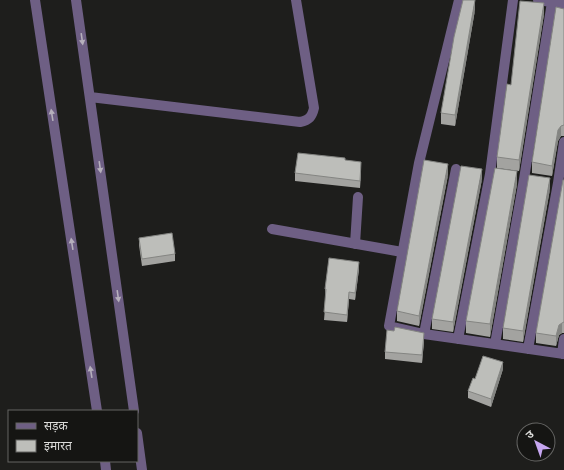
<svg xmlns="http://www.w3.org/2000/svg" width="564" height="470" viewBox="0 0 564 470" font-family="Merriweather,'Noto Sans Devanagari',serif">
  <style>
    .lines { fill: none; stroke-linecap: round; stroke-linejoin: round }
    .minor { stroke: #6e5f84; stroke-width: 10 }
    .wall { fill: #a3a3a0 }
    .shaded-wall { fill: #848582 }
    .building { fill: #bdbeba; stroke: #848582 }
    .oneway { fill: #b6b0bc }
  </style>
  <rect width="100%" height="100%" fill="#1e1e1c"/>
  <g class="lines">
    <path class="minor" d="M35,0L97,411
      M76,0L134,411
      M459,0L419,163L389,326L424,334L564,354
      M538,0L564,4
      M90,97L300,122C309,120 312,117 314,108L296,0
      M272,229L402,252
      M355,244L358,197
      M424,334L456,169
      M458,339L490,174L513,0
      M495,344L524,179L552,2
      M528,349L558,183L564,142
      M562,354L564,339
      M137,433L142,470
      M105,461L106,470"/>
  </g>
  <path class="wall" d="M564,9V136H561L558,141L552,176L532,173V162Z
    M475,10L455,126L441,124V113Z
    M544,14L519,171L497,168V157L511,85Z
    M345,160L361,169L360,188L295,181V173Z
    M448,175L419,326L397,321V311Z
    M482,179L453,332L432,329V319Z
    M564,180V333H562L559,335L556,346L536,343V333Z
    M517,184L490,337L466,333V321Z
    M550,189L523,342L503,339V328Z
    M139,238L175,254V261L142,266L139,245Z
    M359,269L355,300L349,299L347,322L324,320L326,296L325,289Z
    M424,341L422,363L385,359V352Z
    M503,369L491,407L468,398V391L475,379Z"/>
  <path class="shaded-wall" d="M475,0V10L455,126V115Z
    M544,3V14L519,171V160Z
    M561,126V136L558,141L552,176V166L558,130Z
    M361,162V169L360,188V181Z
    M448,164V175L419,326V316Z
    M482,169V179L453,332V322Z
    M517,171V184L490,337V324Z
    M550,178V189L523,342V331Z
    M359,262V269L355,300V293Z
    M349,292V299L347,322V315Z
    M562,323V333L559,335L556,346V336L559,325Z
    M424,333V341L422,363V355Z
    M503,362V369L491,407V399Z"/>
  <path class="building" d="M463,0H475L455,115L441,113L454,37Z
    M520,1L544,3L519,160L497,157L507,84L511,85Z
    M556,7L564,9V125L561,126L558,130L552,166L532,162Z
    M298,153L345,158V160L361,162L360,181L295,173Z
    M424,160L448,164L419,316L397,311Z
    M461,166L482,169L453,322L432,319Z
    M495,168L517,171L490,324L466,321Z
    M529,175L550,178L523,331L503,328Z
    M563,180H564V322L562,323L559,325L556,336L536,333Z
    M172,233L175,254L142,259L139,238Z
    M329,258L359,262L355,293L349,292L347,315L324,312L326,289H325Z
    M395,327L424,333L422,355L385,352L387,330L394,331Z
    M483,356L503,362L491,399L468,391L473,378L475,379Z"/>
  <defs><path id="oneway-solid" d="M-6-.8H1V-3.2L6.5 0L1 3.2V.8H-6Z"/></defs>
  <g class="oneway">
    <use href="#oneway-solid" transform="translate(82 39) rotate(82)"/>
    <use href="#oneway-solid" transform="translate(52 115) rotate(-99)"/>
    <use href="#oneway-solid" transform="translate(100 167) rotate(82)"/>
    <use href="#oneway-solid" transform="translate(72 244) rotate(-99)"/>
    <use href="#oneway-solid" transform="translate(118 296) rotate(82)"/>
    <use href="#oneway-solid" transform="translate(91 372) rotate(-99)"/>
  </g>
  <rect x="8" y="410" width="130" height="52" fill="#151513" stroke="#656563"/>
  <rect x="16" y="423" width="20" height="6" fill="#6e5f84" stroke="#656563"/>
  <text x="44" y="430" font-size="12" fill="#dcdcda">सड़क</text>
  <rect x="16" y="440" width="20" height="12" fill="#bdbeba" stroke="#656563"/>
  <text x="44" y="450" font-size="12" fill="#dcdcda">इमारत</text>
  <g transform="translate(536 442) rotate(319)"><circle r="19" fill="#151513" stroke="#656563"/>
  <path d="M0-3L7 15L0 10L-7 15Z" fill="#c6a6f0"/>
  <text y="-6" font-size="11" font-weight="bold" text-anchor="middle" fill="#dcdcda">उ</text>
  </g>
</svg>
